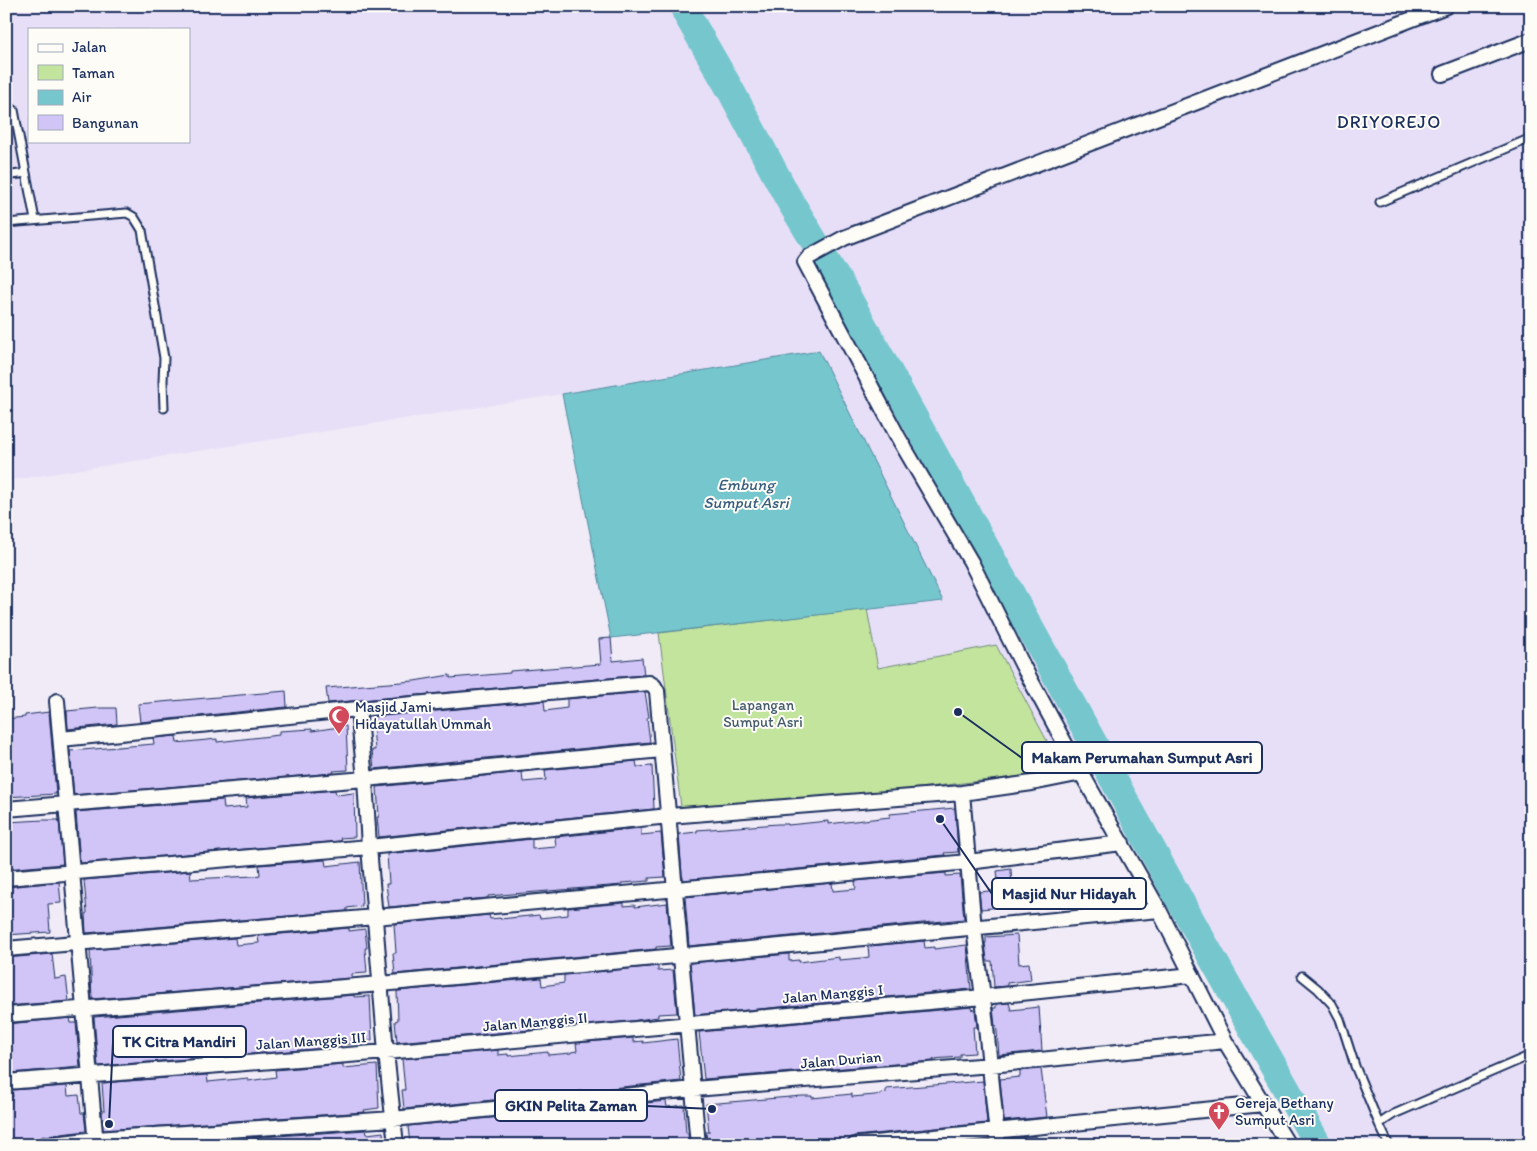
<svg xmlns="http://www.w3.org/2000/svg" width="1537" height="1151" viewBox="0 0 1537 1151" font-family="Itim,sans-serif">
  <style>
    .built { fill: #e7dff7; fill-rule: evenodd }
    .green { fill: #c3e49d; stroke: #6f8a7e }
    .water { fill: #76c7cd; stroke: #528aa1 }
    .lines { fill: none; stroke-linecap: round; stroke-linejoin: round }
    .river { stroke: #76c7cd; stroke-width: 28 }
    .building { fill: #d1c4f6; stroke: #1b2f5e }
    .service-casing { stroke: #1b2f5e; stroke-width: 11 }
    .minor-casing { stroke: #1b2f5e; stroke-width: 18 }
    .service { stroke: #fdfcf7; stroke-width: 7 }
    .minor { stroke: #fdfcf7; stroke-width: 14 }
    .labels { text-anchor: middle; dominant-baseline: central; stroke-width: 4; stroke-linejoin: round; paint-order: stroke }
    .park-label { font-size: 15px; fill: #455c6e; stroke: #fdfcf7 }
    .poi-label { font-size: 15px; fill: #1b2f5e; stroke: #fdfcf7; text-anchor: start }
    .street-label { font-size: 15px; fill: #1b2f5e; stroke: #fdfcf7 }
    .water-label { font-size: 16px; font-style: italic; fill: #365d7f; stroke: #fdfcf7 }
    .quarter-label { font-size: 18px; letter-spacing: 1px; fill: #1b2f5e; stroke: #fdfcf7 }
    .leader { fill: none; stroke: #1b2f5e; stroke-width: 2 }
    .callout-dot { fill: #1b2f5e; stroke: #fdfcf7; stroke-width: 2 }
    .callout { fill: #fdfcf7; stroke: #1b2f5e; stroke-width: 2 }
    .callout-label { font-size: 16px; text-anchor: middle; font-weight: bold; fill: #1b2f5e }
  </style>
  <rect width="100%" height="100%" fill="#f0ebf7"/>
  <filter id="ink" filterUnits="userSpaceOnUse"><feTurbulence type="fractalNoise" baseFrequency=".02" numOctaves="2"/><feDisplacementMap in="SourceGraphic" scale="10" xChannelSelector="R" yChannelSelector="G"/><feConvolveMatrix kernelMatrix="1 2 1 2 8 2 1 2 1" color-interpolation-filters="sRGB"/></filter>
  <g filter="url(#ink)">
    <path class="built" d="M6,6H1531V1145H1302L1093,772L682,815L659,633L611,638L562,394L6,481ZM29,29H189V141H29Z"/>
    <path class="green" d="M867,609L878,668L996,645L1055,756L1042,774L682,815L659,633Z"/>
    <path class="water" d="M819,351L943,601L611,638L562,394Z"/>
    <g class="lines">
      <path class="river" d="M684,6L686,13L731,91L787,196L847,296L1198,933L1318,1145"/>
    </g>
    <path class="building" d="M611,638L613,661L642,658L644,675L328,703L326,688L414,681L450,675V678L510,673V671L601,664L599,639Z
      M286,691L287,707L140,722L138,704Z
      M645,692L649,717L647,718L650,742L374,769L372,750H375L372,717L544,701L545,711L567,708V699Z
      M98,708H116L117,724L68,729L67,711Z
      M49,712L56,794L6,797V719L25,717V715Z
      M346,726L348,770L333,771L334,773L74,795L70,751L154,744L153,738L176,736L177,743L217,739V742L279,735V731L312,729V731Z
      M636,761L637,767L652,766L654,809L379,837L377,817H379L377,787L522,772L523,782L546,780L545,770Z
      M335,790L336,795L354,793L355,837L340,838L341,841L80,863L76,812L223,800L224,809L247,807L246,798Z
      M955,808L958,852L944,853L945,855L684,880L682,875L679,834L697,832V830L778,824H788V825L828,821V824L890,817V814Z
      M44,820H59L63,864L6,869V822Z
      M641,828V835L661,833L665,877L649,878V881L622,883V885L512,894L488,896V898L389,907L386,884H389L387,854L532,839V849L556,847L555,837Z
      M325,860L326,866L360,862L362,906L347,908V911L86,933L85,914L87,913L84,880L190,871L191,879L254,876L260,875L259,865Z
      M1011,869L1012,890H1010L1011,906L981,909L979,892L999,890L997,871Z
      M946,873V876L960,875L964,919L689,946L685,897L832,883L833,891L856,889L855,881Z
      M59,882L61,903L48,904L50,932L6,935V887Z
      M624,903V906L635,905V907L667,903L671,946L656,947V949L395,974L393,953H396L394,924L489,915L490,919L500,918V919L539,915L540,918L568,915V908Z
      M349,928V931L365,929L367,948H365L367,973L352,974V978L92,999L90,950L235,938L236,945L259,943L258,936Z
      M1017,935L1019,964L1029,963L1031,980L1007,983V986L994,987L992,961H987L985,943H986V937Z
      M924,941L925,948L934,947V949L967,945L971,989L695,1015L690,963L789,954V961L799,960V962L839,957V960L862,958L869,957L868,946Z
      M52,954L55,979L66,977L69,1001L6,1006V958Z
      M658,966V971L673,970L677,1013L658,1014V1017L631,1021L397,1042L395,1021L398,1020L397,991L541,978L542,986L564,983V975Z
      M354,995V997L370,996L372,1040L357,1041V1043L341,1045V1047L98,1066L94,1017Z
      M1009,1003L1011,1010L1039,1007L1042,1051L999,1055L997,1032L996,1025L995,1026L993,1008H996V1004Z
      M972,1007V1009L975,1010L977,1027H973L975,1053L960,1054V1057L933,1059L934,1061L704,1079L699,1032Z
      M70,1018L71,1023H76L80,1067L11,1073L7,1024Z
      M633,1038V1042L643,1041V1043L677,1039L681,1081L404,1109L402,1090H405L402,1059L498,1050V1055L508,1054V1056L548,1052V1055L571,1053V1052L577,1051L576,1043Z
      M343,1064V1068L377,1065L379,1108L364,1110L365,1112L103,1130L102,1111H104L102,1083L207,1075L208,1082L248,1078V1081L276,1077L275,1070Z
      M1041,1069L1047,1117L1004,1121L1000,1079L1020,1077V1071Z
      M983,1081L987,1123L854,1136L847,1141L832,1143L797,1145H707L706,1132H709L706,1104L802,1096H812V1098L852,1094V1097L875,1095L886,1093V1089Z
      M67,1086L68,1096L79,1095L81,1113H84L86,1131L44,1136L39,1138L37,1142L6,1145V1097H13L12,1090Z
      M666,1101L667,1107L684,1105L686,1133H688L689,1145H536L534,1141L509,1144V1142L468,1145H410L408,1126L553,1112L554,1121L577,1119L576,1110Z
      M366,1130L367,1134L383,1132L384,1145H233V1139Z
      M1036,1136L1037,1145H1008L1007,1139Z"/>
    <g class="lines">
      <g class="service-casing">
        <path id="service" d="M6,106L14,110L35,220
          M6,176L26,173
          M1380,202L1531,138
          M6,223L127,213L134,217L142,230L164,358L163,381L164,408
          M1302,976L1318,989L1332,1004L1340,1019L1355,1066L1379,1124
          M1389,1145L1379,1124L1394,1114L1531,1055"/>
      </g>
      <g class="minor-casing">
        <path id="minor" d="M1442,74L1531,40
          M57,701L96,1145
          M358,709L365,779L369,847L386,1052L396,1145
          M61,739L358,709L649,683L654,686L657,691L698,1145
          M962,793L974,929L983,997L998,1145
          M6,809L365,779L661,750
          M6,878L369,847L669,816L962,793L1032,783L1082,773
          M6,949L375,917L968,862L1122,843
          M6,1015L381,984L1159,910
          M6,1082L386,1052L983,997L1192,975
          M45,1145L96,1139L393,1119L694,1089L991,1065L1225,1041
          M855,1145L1263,1104
          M1288,1145L1225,1041L1159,910L1070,753L1023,666L971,562L898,437L805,262L809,257L844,238L1446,6"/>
      </g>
      <use href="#service" class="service"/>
      <use href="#minor" class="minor"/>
    </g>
  </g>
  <defs>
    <g id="mosque-pin" transform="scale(1.125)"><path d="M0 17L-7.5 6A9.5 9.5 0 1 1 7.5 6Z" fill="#d1495b" stroke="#fdfcf7"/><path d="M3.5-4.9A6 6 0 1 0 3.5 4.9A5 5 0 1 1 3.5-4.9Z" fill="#fff"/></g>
    <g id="church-pin" transform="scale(1.125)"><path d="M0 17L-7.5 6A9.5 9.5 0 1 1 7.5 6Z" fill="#d1495b" stroke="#fdfcf7"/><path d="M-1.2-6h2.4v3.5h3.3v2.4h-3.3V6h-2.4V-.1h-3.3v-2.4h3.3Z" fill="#fff"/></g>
  </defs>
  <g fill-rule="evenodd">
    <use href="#mosque-pin" x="339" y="716"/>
    <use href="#church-pin" x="1219" y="1112"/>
  </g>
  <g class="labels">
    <g class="park-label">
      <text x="763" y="705">Lapangan<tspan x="763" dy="17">Sumput Asri</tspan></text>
    </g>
    <g class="poi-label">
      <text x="355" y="707">Masjid Jami<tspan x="355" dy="17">Hidayatullah Ummah</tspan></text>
      <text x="1235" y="1103">Gereja Bethany<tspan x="1235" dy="17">Sumput Asri</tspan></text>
    </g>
    <g class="street-label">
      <text transform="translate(833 994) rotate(-5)">Jalan Manggis I</text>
      <text transform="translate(535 1022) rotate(-5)">Jalan Manggis II</text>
      <text transform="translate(311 1041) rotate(-4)">Jalan Manggis III</text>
      <text transform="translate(841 1060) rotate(-5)">Jalan Durian</text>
    </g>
    <g class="water-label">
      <text x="746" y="484">Embung<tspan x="746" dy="18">Sumput Asri</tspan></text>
    </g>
    <g class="quarter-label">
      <text x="1389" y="122">DRIYOREJO</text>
    </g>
  </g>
  <path class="leader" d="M958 712L1022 758M940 819L992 894M109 1124L113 1042M712 1109L647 1106"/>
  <g class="callout-dot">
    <circle cx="958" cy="712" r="5"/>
    <circle cx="940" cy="819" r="5"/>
    <circle cx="109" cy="1124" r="5"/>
    <circle cx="712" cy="1109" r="5"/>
  </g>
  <g class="callout">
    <rect x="1022" y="742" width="240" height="31" rx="5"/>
    <rect x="992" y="878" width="154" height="31" rx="5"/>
    <rect x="113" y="1026" width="133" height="31" rx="5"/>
    <rect x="495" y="1090" width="152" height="31" rx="5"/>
  </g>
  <g class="callout-label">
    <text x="1142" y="763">Makam Perumahan Sumput Asri</text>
    <text x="1069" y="899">Masjid Nur Hidayah</text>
    <text x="179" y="1047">TK Citra Mandiri</text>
    <text x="571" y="1111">GKIN Pelita Zaman</text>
  </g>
  <rect width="1537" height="1151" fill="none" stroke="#fdfcf7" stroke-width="25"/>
  <rect x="12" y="12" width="1512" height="1126" fill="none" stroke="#1b2f5e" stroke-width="2" filter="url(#ink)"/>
  <rect x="28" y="28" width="162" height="115" fill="#fdfcf7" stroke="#a3aaba"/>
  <rect x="38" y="44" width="25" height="8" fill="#fdfcf7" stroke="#a3aaba"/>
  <text x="72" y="52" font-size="15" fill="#1b2f5e">Jalan</text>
  <rect x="38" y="65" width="25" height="15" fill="#c3e49d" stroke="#a3aaba"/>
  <text x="72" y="78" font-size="15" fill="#1b2f5e">Taman</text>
  <rect x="38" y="90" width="25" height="15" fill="#76c7cd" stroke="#a3aaba"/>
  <text x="72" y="102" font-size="15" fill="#1b2f5e">Air</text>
  <rect x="38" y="115" width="25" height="15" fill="#d1c4f6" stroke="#a3aaba"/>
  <text x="72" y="128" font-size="15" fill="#1b2f5e">Bangunan</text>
</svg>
